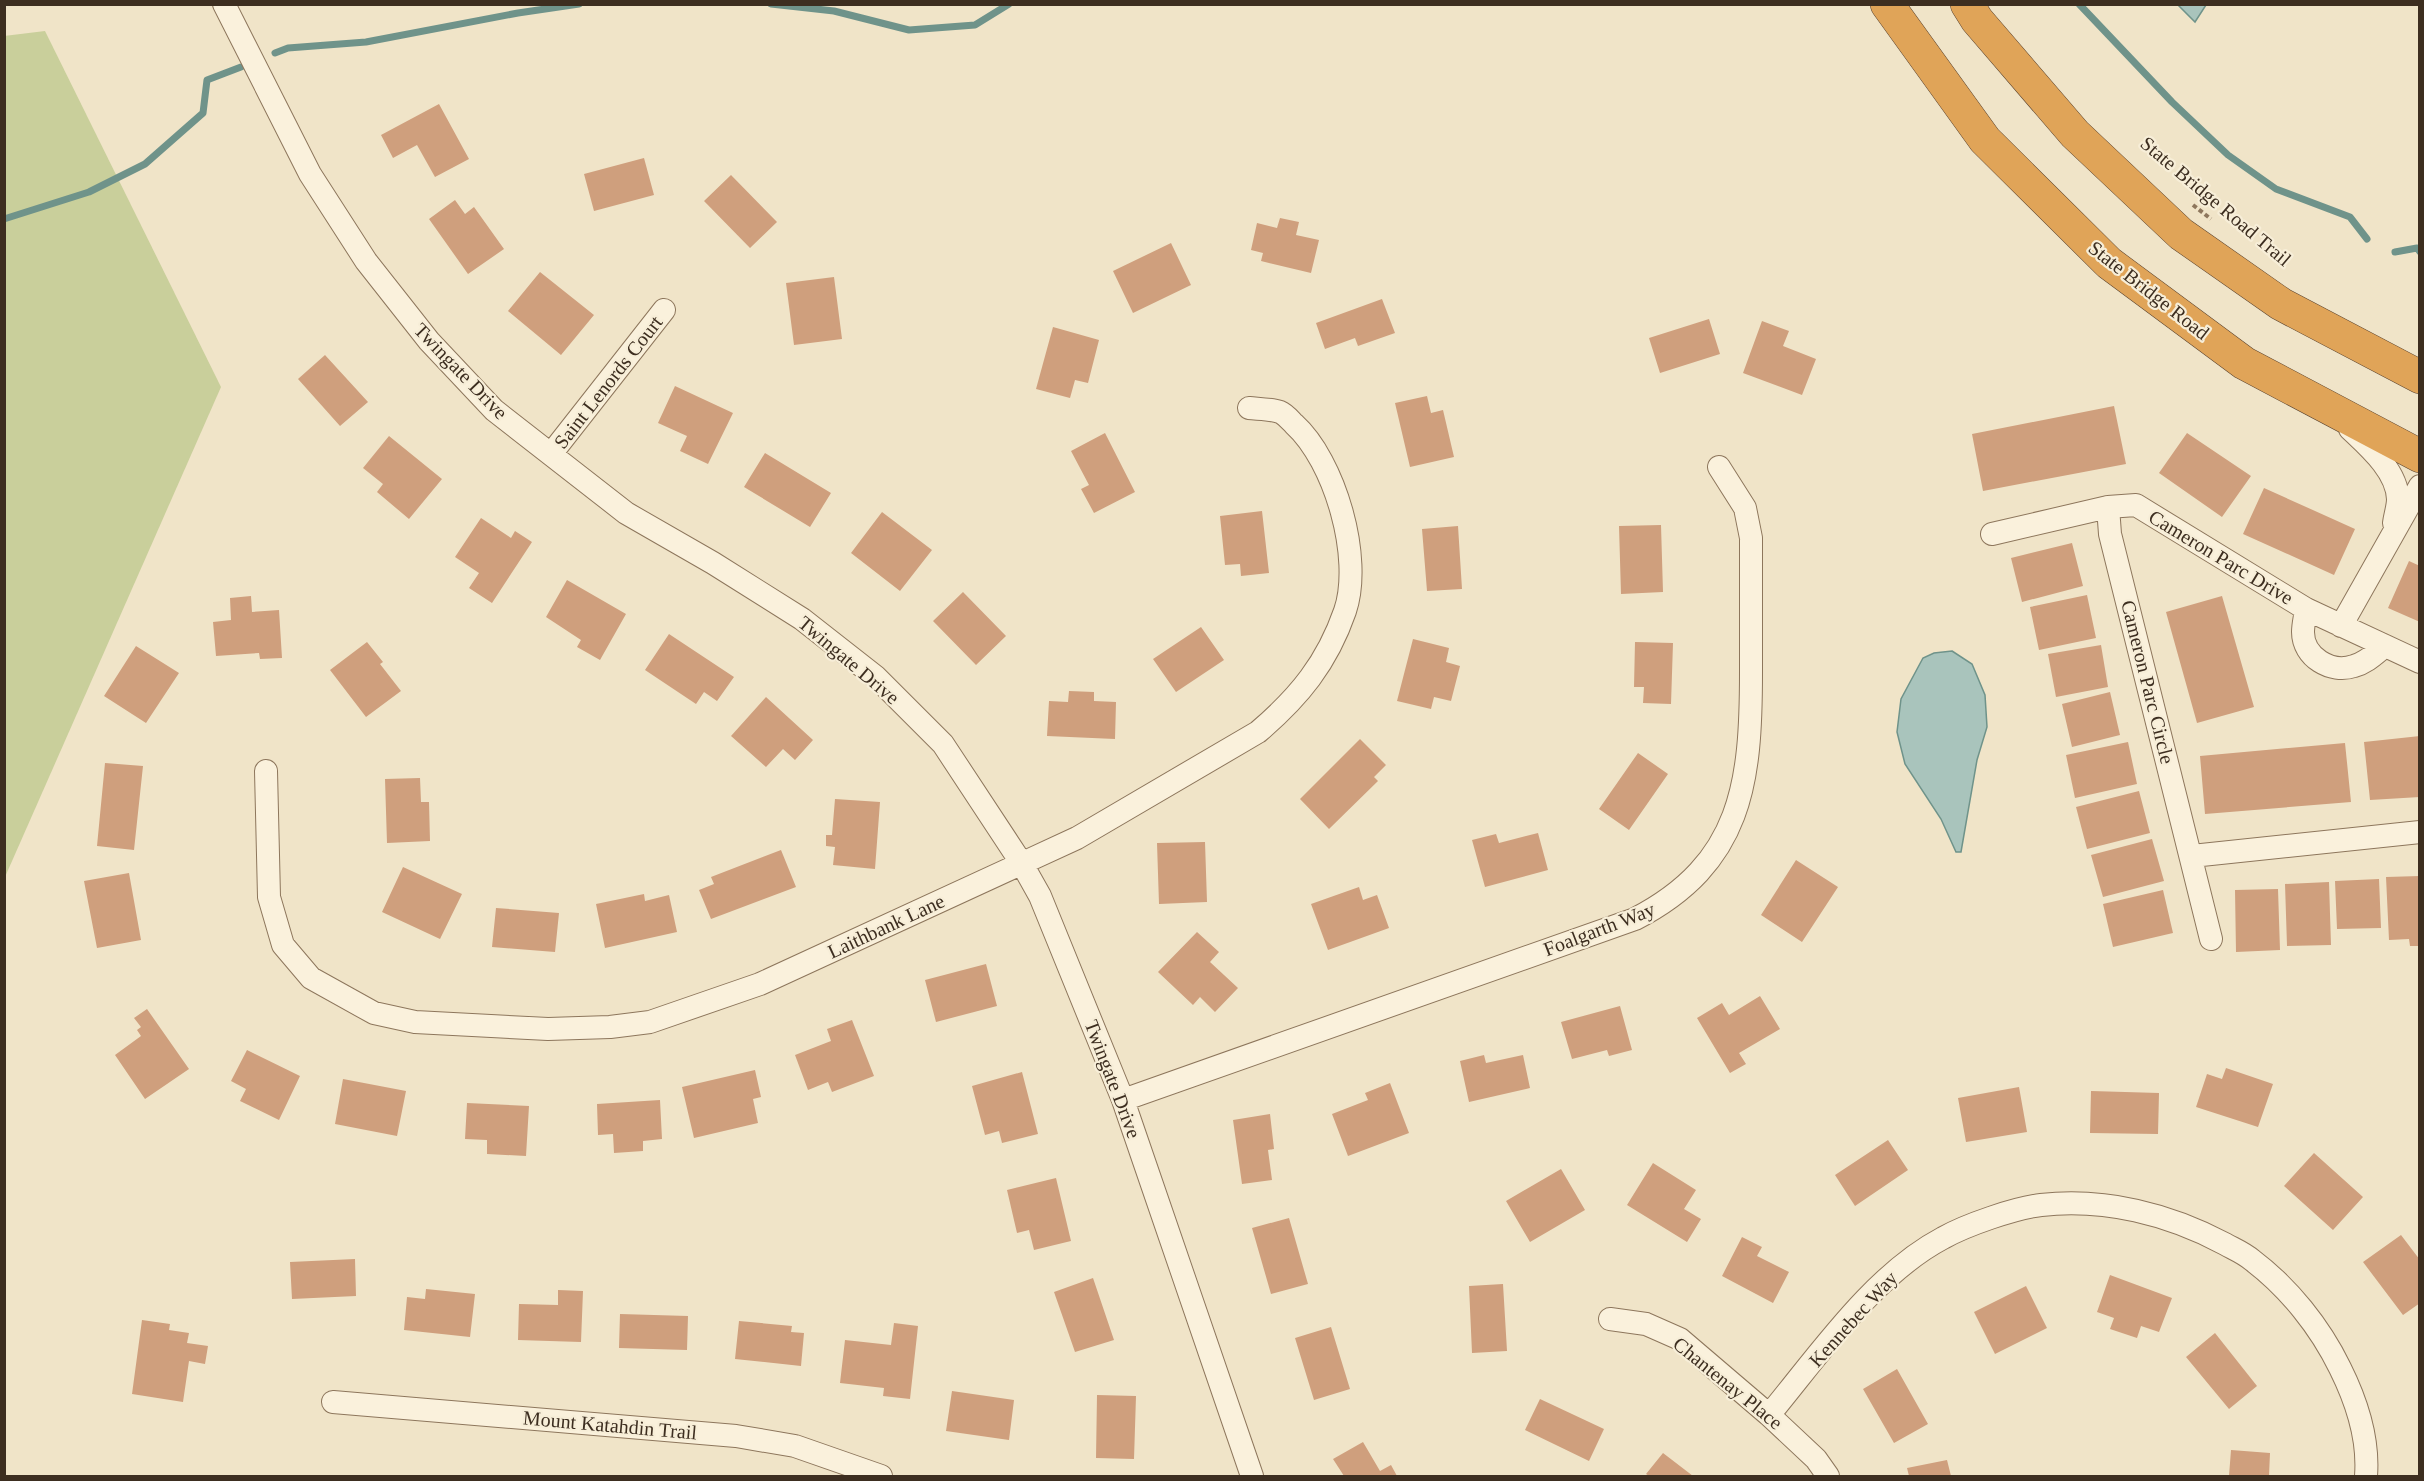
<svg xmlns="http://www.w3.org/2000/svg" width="2424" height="1481" viewBox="0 0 2424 1481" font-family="'Times New Roman',serif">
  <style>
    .green { fill: #c9cf9b }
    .water { fill: #a9c4bc; stroke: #6f938a; stroke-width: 1.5 }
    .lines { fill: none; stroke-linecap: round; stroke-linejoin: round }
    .stream { stroke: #6f938a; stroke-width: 7 }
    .building { fill: #cf9f7d }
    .street-casing { stroke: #8d765c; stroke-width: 24 }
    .highway-casing { stroke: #5b4430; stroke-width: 34 }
    .path { stroke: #8d765c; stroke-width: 4; stroke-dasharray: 4.5 3; stroke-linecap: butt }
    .street { stroke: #faf1dc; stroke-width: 22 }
    .highway { stroke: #e0a458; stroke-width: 33 }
    .labels { text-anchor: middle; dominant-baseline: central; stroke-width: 4.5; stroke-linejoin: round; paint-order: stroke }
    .street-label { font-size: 20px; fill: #3d2e20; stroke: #f7eed8 }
  </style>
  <rect width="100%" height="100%" fill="#f0e4c8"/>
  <path class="green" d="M45,31L221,387L5,877L4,36Z"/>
  <path class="water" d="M2178,5H2206L2195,22Z
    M1952,651L1972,664L1985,695L1987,727L1977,760L1961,852H1956L1941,819L1905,764L1897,732L1901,699L1923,658L1934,653Z"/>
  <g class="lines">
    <path class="stream" d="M771,4L834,11L909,30L975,25L1009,4
      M2079,4L2172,102L2228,155L2276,189L2350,217L2367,239
      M275,53L288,48L366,42L518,13L579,4
      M4,219L89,192L145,164L203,113L207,80L241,67
      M2395,252L2417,248L2420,252"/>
  </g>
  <path class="building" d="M439,104L469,159L435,177L417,145L393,158L381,135Z
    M644,158L654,195L594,211L584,174Z
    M731,175L777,222L750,248L704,201Z
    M455,200L465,214L474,207L504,249L468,274L429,219Z
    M1280,218L1299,222L1296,235L1319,240L1311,273L1261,261L1263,253L1251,250L1257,223L1277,228Z
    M1171,243L1191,285L1133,313L1113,271Z
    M540,272L594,315L561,355L508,311Z
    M834,277L842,339L794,345L786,283Z
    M1382,299L1395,333L1358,346L1355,338L1325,349L1316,323Z
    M1709,319L1720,354L1660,373L1649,338Z
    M1762,321L1789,331L1783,346L1816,359L1802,395L1743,373Z
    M1053,327L1099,340L1088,383L1075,380L1070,398L1036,389Z
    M325,355L368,402L340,426L298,379Z
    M675,386L733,413L708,464L680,451L687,436L658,423Z
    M1427,396L1431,413L1443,410L1454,457L1410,467L1395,403Z
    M2114,406L2126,464L1983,491L1972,434Z
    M1105,433L1135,492L1094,513L1081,489L1089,485L1071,451Z
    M2187,433L2251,476L2222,517L2159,473Z
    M389,436L442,479L409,519L377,492L383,484L363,468Z
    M765,453L831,493L810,527L744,487Z
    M2264,488L2355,529L2334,575L2243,534Z
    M1262,511L1269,573L1241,576L1240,564L1225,565L1220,516Z
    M882,512L932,550L900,591L851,553Z
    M481,518L511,538L515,531L532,542L492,603L469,588L479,573L455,557Z
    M1661,525L1663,592L1621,594L1619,526Z
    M1458,526L1462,589L1427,591L1422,529Z
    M2072,543L2083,586L2022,602L2011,558Z
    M2409,561L2420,566V622L2388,608Z
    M567,580L626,614L600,660L577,647L581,640L546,617Z
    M963,592L1006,636L976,665L933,621Z
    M2087,595L2096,638L2039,650L2030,607Z
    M251,596L252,612L279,610L282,658L260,659L259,653L216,656L213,622L231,620L230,598Z
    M2222,596L2254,707L2197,723L2166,612Z
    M1201,627L1224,660L1176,692L1153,659Z
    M669,634L734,677L717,701L704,692L696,704L645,670Z
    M1413,639L1449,648L1446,662L1460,666L1451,701L1434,697L1431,709L1397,701Z
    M367,642L383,662L380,664L401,691L366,717L330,670Z
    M1635,642L1673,643L1671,704L1643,703L1644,687H1634Z
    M2101,645L2108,687L2056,697L2048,654Z
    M136,646L179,673L146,723L104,696Z
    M1069,691L1094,692V701L1116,702L1115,739L1047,736L1049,701L1068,702Z
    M2110,692L2120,735L2072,747L2062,704Z
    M766,697L813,740L795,760L783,749L766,767L731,736Z
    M2420,736V797L2370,800L2364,742Z
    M1360,739L1386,765L1374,777L1378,781L1329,829L1300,799Z
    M2128,742L2137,784L2075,798L2066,755Z
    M2345,743L2351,802L2205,814L2200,756Z
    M1638,753L1668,774L1629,830L1599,809Z
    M105,763L143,766L134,850L97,846Z
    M420,778L421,802H429L430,841L387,843L385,779Z
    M2139,791L2150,833L2087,849L2076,807Z
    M835,799L880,802L875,869L833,865L835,847L826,846V835H832Z
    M1538,833L1548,870L1485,887L1472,840L1496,834L1499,843Z
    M2152,839L2164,881L2103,897L2091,855Z
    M1205,842L1207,902L1159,904L1157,843Z
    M781,850L796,887L711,919L699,890L714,884L711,877Z
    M1796,860L1838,887L1802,942L1761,915Z
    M403,867L462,894L440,939L382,912Z
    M129,873L141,940L97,948L84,881Z
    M2420,876V946H2410L2409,939L2389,940L2386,877Z
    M2379,879L2381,928L2337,929L2335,881Z
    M2329,882L2331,945L2287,946L2285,884Z
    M1359,887L1363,900L1377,895L1389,928L1328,950L1311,904Z
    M2278,889L2280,950L2236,952L2235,890Z
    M2163,890L2173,933L2113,947L2103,904Z
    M644,894L645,901L669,895L677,932L605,948L596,904Z
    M496,908L559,913L555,952L492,947Z
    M1197,932L1219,952L1210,962L1238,988L1215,1012L1200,997L1193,1005L1158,972Z
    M986,964L997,1006L936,1022L925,980Z
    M1760,996L1780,1029L1739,1053L1746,1064L1730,1073L1697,1018L1722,1003L1729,1015Z
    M1620,1006L1632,1050L1609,1056L1607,1050L1572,1059L1561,1022Z
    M147,1009L189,1069L145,1099L115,1055L141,1036L137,1030L141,1027L134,1018Z
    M852,1020L874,1076L832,1092L828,1082L808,1090L795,1055L831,1041L827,1029Z
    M247,1050L300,1076L279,1120L240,1101L246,1089L231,1081Z
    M1484,1055L1486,1063L1523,1055L1530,1088L1469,1102L1460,1061Z
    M2226,1068L2273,1084L2258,1127L2196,1107L2207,1074L2222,1079Z
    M755,1070L761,1097L753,1099L758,1123L694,1138L682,1087Z
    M1022,1072L1038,1134L1002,1143L999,1131L985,1135L972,1086Z
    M343,1079L406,1091L397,1136L335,1124Z
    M1390,1083L1409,1133L1348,1156L1332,1114L1368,1100L1365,1093Z
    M2019,1087L2027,1132L1966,1142L1958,1098Z
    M2091,1091L2159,1093L2158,1134L2090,1133Z
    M660,1100L662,1139L643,1141V1151L614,1153L613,1134L598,1135L597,1104Z
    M467,1103L529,1106L526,1156L487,1154V1140L465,1139Z
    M1270,1114L1274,1149L1268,1150L1272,1180L1242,1184L1233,1120Z
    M1888,1140L1908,1170L1855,1206L1835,1175Z
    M2314,1153L2363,1197L2333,1230L2284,1186Z
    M1653,1163L1696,1190L1684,1209L1701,1219L1687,1242L1627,1205Z
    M1561,1169L1585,1210L1530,1242L1506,1201Z
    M1056,1178L1071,1241L1034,1250L1029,1230L1017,1233L1007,1190Z
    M1289,1218L1308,1284L1271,1294L1252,1228Z
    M2401,1235L2420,1260V1303L2403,1315L2363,1262Z
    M1742,1237L1762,1247L1757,1256L1789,1272L1773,1303L1722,1276Z
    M355,1259L356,1296L292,1299L290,1262Z
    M2110,1275L2172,1298L2159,1332L2141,1326L2137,1338L2110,1329L2114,1318L2097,1312Z
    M1093,1278L1114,1340L1075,1352L1054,1292Z
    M1503,1284L1507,1351L1472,1353L1469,1286Z
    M2026,1286L2047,1328L1995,1354L1974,1312Z
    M426,1289L475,1294L470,1337L404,1330L407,1297L425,1299Z
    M558,1290L583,1291L581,1342L518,1340L519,1304L558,1305Z
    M620,1314L688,1316L687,1350L619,1348Z
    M142,1320L170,1324L169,1330L189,1333L187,1343L208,1346L205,1364L189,1361L183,1402L132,1394Z
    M739,1321L792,1326L791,1332L804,1333L801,1366L735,1359Z
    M894,1323L918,1326L910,1399L883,1396L884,1388L840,1383L845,1340L891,1345Z
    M1331,1327L1350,1389L1314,1400L1295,1338Z
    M2215,1333L2257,1386L2229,1409L2186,1357Z
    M1897,1369L1928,1424L1894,1443L1863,1389Z
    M952,1391L1014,1400L1009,1440L946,1431Z
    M1097,1395L1136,1396L1134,1459L1096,1458Z
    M1540,1399L1604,1429L1589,1461L1525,1430Z
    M1363,1442L1380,1471L1391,1465L1397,1476H1344L1333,1459Z
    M2231,1450L2270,1453L2269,1476H2229Z
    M1663,1453L1693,1476H1649L1646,1474Z
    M1947,1460L1951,1476H1909L1907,1468Z"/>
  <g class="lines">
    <g class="street-casing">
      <path id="street" d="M224,4L310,174L366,261L429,341L494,410L626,513L713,563L802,619L876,677L943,744L1022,864L1040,896L1123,1100L1252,1476
        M2350,429C2369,447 2397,471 2398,499C2398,507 2395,515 2394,523
        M551,454L664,310
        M2108,507L2110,534L2211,939
        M1992,534L2108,507L2136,505L2306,609L2420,662
        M2306,609C2305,617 2303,625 2303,632C2303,657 2331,674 2354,666C2366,663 2375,654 2385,646
        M2341,626L2420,486
        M266,771L269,897L283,945L311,978L374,1013L415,1022L548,1029L610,1027L650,1022L760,984L1077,838L1258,732C1299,697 1327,663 1345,611C1363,558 1335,461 1294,424C1290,420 1285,414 1280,412C1271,409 1258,409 1249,408
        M2192,856L2420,832
        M1123,1100L1635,919C1743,863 1751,782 1751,671C1751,627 1751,582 1751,538L1745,508L1719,467
        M1610,1319L1646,1324L1680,1339L1769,1415L1816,1459L1828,1476
        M333,1402L736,1436L795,1446L881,1476
        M1769,1415C1819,1355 1873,1275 1943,1238C1966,1225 2015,1208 2041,1205C2105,1198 2169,1214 2225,1244C2234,1249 2244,1253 2252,1260C2289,1288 2320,1327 2340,1368C2357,1402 2369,1438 2366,1476"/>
    </g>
    <g class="highway-casing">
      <path id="highway" d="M1887,4L1985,140L2109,263L2244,363L2420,456
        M1967,4L1977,20L2075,134L2181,234L2281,304L2420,377"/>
    </g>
    <path class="path" d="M2193,205L2211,219"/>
    <use href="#street" class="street"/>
    <use href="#highway" class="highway"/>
  </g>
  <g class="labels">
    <g class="street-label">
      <text transform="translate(2216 201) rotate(40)">State Bridge Road Trail</text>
      <text transform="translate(2149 290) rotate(38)">State Bridge Road</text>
      <text transform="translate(461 371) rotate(46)">Twingate Drive</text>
      <text transform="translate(608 382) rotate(-52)">Saint Lenords Court</text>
      <text transform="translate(2221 557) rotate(31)">Cameron Parc Drive</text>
      <text transform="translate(849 660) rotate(40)">Twingate Drive</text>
      <text transform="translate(2148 682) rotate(76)">Cameron Parc Circle</text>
      <text transform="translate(886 926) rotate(-25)">Laithbank Lane</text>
      <text transform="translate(1599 929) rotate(-21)">Foalgarth Way</text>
      <text transform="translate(1113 1079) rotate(69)">Twingate Drive</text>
      <text transform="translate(1853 1319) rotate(-48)">Kennebec Way</text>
      <text transform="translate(1728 1383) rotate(39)">Chantenay Place</text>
      <text transform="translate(610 1425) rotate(5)">Mount Katahdin Trail</text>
    </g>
  </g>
  <rect width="2424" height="1481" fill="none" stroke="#3d2e20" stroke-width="12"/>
</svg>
